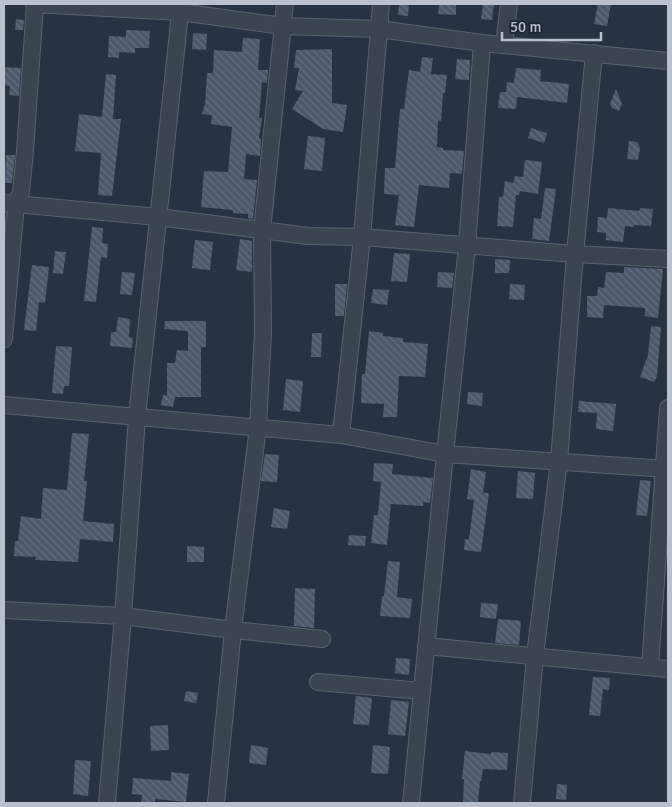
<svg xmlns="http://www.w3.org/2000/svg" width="672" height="807" viewBox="0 0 672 807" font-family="Signika,sans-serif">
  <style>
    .building { fill: url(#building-back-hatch) }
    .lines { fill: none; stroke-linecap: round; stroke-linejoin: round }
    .minor-casing { stroke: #5a626f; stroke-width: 18 }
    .minor { stroke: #3c4452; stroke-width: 16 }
  </style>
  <defs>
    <pattern id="building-back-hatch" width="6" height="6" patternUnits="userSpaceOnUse" patternTransform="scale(1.25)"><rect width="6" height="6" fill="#4e586b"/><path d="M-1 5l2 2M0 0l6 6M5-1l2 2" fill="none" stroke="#656e7f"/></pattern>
  </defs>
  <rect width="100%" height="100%" fill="#283242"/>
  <path class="building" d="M399,4H409L408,16L398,15Z
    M439,4H456V15L438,14Z
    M483,4H494L492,20L481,19Z
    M598,4H611L607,26L594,24Z
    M16,19L24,20L23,30H15Z
    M126,30L150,31L149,48H135V53L119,52V58L108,57L109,36L126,37Z
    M193,33L207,34L206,50L192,49Z
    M243,38L260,39L258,70H268L267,83L262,82L259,118H262L259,138L261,139L260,156L246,154L244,179L257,180L253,219L248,218V214L233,213V210L201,207L204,171L228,172L232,127L211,124L212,115L202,114L205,104L207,73H213L214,50L242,52Z
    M332,49V103L347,105L343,132L323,129L292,109L303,91L295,90L299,68H294L296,50Z
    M422,57L433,58L431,74L447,75L445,93H443L441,121H438L437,147L443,148V150L464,151L462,174L450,173L449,188L419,185L414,227L395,225L399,195L384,194L385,168H395L400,109H404L409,70L420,72Z
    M457,59L470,60L469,80L455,79Z
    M4,67L21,68L19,96L9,95L10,86L4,85Z
    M516,68L541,70L540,81L569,84L567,103L517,97L516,109L498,108L500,92H506L507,82L514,83Z
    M106,74L116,75L113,119H121L112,196L98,195L101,153L75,151L79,114L102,117Z
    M616,89L622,104L619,111L612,108L610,104Z
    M531,128L547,133L544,143L528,138Z
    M308,136L325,138L322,171L304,169Z
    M629,141L637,142L640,148L638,160L627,159Z
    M6,155H15L12,183H5Z
    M525,160L542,162L538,194L520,191L519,195H516L513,227L497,226L499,197H503L505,181L513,183L515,176L523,177Z
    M545,188L556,189L549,241L532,239L534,218L541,219Z
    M608,208L639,211L640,208L653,209L651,226L634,225V227L625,226L623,242L606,240V233L597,232L598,217L607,218Z
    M92,227L103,228L102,243L108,244L107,258L101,257L96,302L84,301Z
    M240,239L252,241V272L236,270Z
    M195,240L213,242L210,270L192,268Z
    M55,251L66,252L63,274L53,273Z
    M394,253L410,254L407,282L391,281Z
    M495,259L510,260L509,273H495Z
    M32,265L49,267L45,303L39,302L36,331L24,330Z
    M624,267L663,269L658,318L645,316V308L604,305L603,318L587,317V296H597L598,287L604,288L606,272L624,273Z
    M122,272L135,273L132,295L120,294Z
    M438,272L454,273L452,288L437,287Z
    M335,284H347L344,316H335Z
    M510,284L525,285L524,300L509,299Z
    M373,289L389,290L387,305L371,303Z
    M118,317L130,319L129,337L133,338L132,348L110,346L111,332H116Z
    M165,321H206V347H201V397H175L173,407L161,405L163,395L167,396V363H175L177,350L188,351V331L164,329Z
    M651,326L661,327L657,376L654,382L640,377L648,355Z
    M369,331L383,333V336L403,338V342L428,344L425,377L399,376L397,417H383L384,404L361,403L362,374H365Z
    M312,333H322L321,357H311Z
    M56,346L72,347L69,386H64L63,394L52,393Z
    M286,379L303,381L300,412L283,410Z
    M468,392L483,393L482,406L467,404Z
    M579,401L616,404L613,431L596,429L597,413L578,412Z
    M72,433L89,434L84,481H87L83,521L114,524L113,542L80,539L78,562L35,560L36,557L14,556L15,541H18L21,516L41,519L43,488L67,490Z
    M265,454L279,455L277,482L261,481Z
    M374,463L393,464L392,474L433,478L430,503L423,502V506L391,504L387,545L371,543L374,515H378L381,482L373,481Z
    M471,469L486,472L483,493H489L481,552L464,550L465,539H469L474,500L467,499Z
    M518,471L535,473L533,499L516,498Z
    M640,480L651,481L647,516L636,515Z
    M274,508L290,511L287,529L271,527Z
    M349,535L366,536L365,546L348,545Z
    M187,546L204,547V562H187Z
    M388,561L400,562L397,597L412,599L410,618L380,616L382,596H384Z
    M295,588L315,589L314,628L294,626Z
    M481,603L498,604L496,619L480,617Z
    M498,619L521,621L519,645L495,643Z
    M396,658L410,659L409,675L395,673Z
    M593,677L610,678L609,690L603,689L600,716L589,715Z
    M186,691L198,693L196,703L184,701Z
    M356,696L372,698L369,725L353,724Z
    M391,700L409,702L405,736L388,734Z
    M168,725L169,750L151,751L150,726Z
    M251,745L268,748L266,765L249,763Z
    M373,745L390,747L388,774L371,773Z
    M465,751L491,754V752L508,753L507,770L483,769L481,781H480L478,803H463L464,779H462Z
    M75,760L91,761L88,796L73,794Z
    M171,772L189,774L186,802L155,799V803H141L142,795L132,794L133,778L171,781Z
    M557,784L567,785L566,800L556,799Z"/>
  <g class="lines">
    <g class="minor-casing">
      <path id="minor" d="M34,4L180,12L283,26L379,29L482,43L668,61
        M504,44L509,4
        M4,203L158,217L308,236L362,237L575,254L668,259
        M4,339L16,204L21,192L25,151L35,4
        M4,405L341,435L445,454L668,469
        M341,435L362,237L381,4
        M4,610L123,616L233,630L322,639
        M426,646L668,669
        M650,667L668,408
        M318,682L422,691
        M107,803L123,616L137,417L181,4
        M216,803L233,630L258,427L263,332L262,231L285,4
        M411,803L445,454L467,246L482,43
        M522,803L535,656L559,461L575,254L594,53"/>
    </g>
    <use href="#minor" class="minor"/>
  </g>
  <rect width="672" height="807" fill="none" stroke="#b9bfcc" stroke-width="10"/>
  <path d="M502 32v8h99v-8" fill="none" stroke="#b9bfcc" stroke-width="2.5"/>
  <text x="510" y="32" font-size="15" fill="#b9bfcc" stroke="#212937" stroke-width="4" paint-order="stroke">50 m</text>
</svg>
